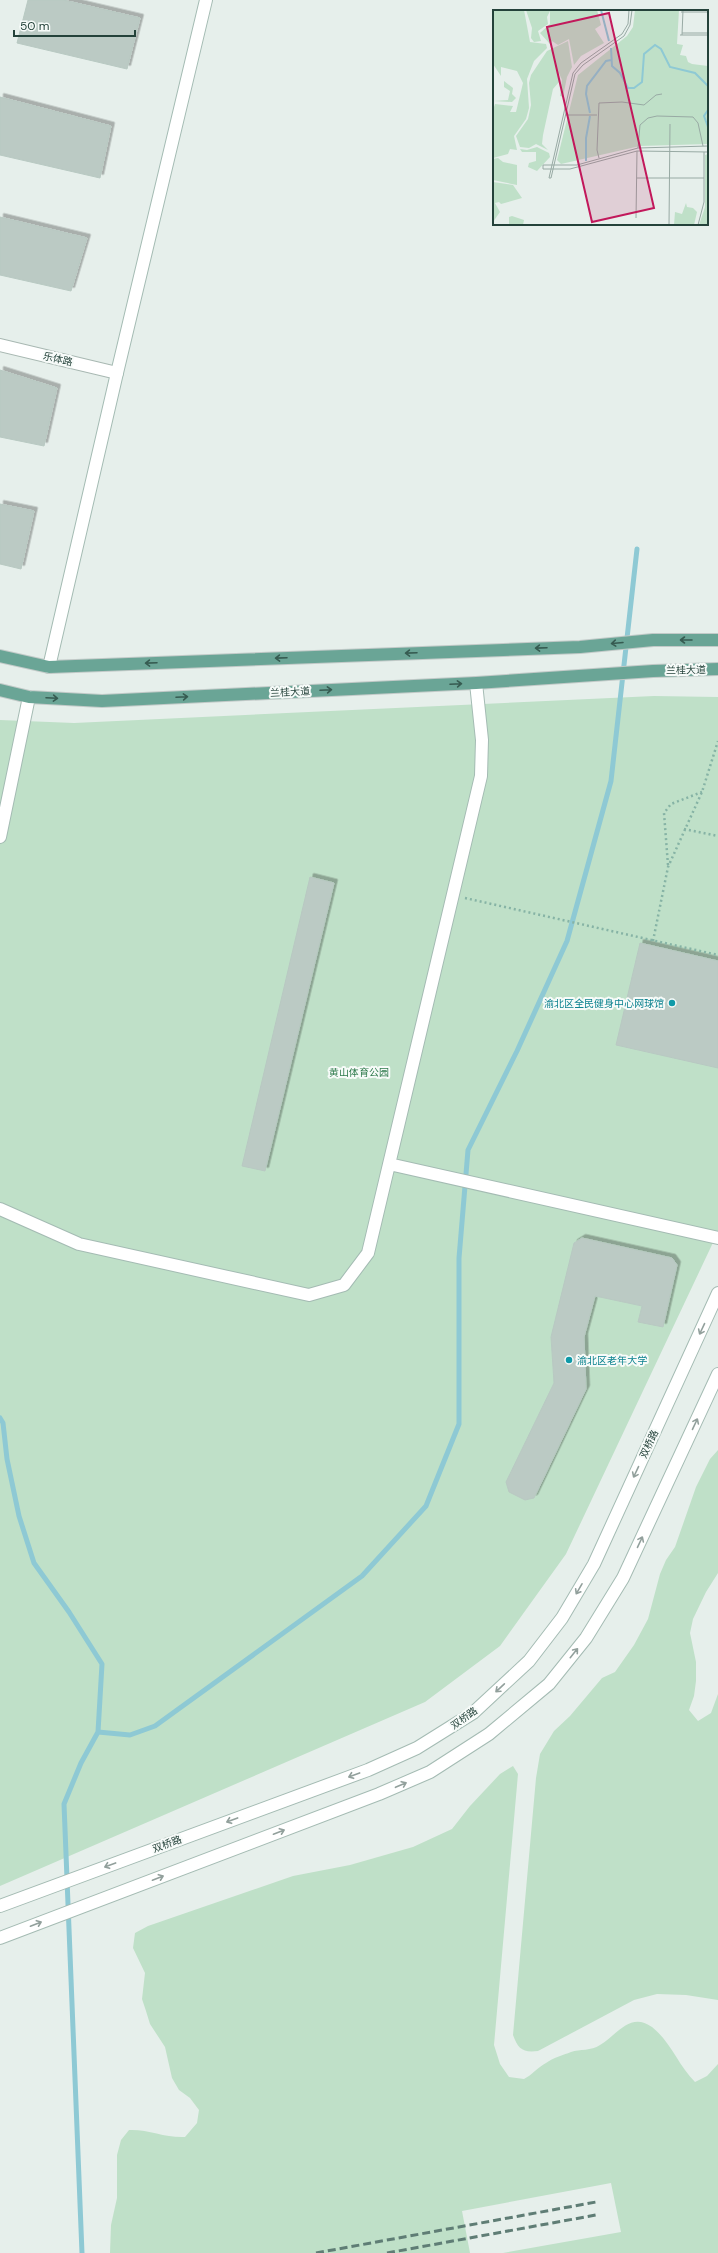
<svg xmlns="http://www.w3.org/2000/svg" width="718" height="2253" viewBox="0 0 718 2253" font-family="'DM Sans','Noto Sans SC',sans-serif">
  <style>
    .green { fill: #bfe0c8 }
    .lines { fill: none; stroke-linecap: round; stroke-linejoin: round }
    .stream { stroke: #8ec9d4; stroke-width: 5 }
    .building { fill: #bbcac4; stroke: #b8c9c2; filter: url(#shadow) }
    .street-casing { stroke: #a8b8b2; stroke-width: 14 }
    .secondary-casing { stroke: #a4bbb3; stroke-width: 14 }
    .primary-casing { stroke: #c2cac8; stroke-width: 14 }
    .path { stroke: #86b3a5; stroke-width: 2.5; stroke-dasharray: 2 3; stroke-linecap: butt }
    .street { stroke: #fff; stroke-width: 12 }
    .secondary { stroke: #fff; stroke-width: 12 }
    .primary { stroke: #6aa596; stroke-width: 12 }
    .rail { stroke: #5f7d75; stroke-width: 3; stroke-dasharray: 8 4; stroke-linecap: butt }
    .oneway { stroke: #365b51 }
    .oneway2 { stroke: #92a09c }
    .culture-dot { fill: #0f9aa8; stroke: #f7fbf9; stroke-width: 1.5 }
    .labels { text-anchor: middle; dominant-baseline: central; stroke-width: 4; stroke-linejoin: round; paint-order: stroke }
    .street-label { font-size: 10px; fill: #24423a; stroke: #f7fbf9 }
    .culture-label { font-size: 10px; fill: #0d838f; stroke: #f7fbf9; text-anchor: end }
    .park-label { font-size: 10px; fill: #2d7a4b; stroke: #f7fbf9 }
    .inset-river { fill: none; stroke: #8ec9d4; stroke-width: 2 }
    .inset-road { fill: none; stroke: #98aaa4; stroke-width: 1 }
    .view { fill: #c2185b; fill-opacity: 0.15; stroke: #c2185b; stroke-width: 2 }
    .inset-edge { fill: none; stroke: #24423a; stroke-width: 2 }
  </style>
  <defs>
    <filter id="shadow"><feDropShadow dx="3.5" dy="-3.5" stdDeviation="0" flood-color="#0004"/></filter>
  </defs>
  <rect width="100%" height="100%" fill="#e6efeb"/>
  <path class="green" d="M654,696L718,697V1232L566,1554L500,1646L425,1702L0,1886V720L74,723Z
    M718,1450V1573L706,1592L693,1619L690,1633L696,1662V1681L694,1696L689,1710L698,1721L711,1713L718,1694V2000L686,1995L657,1994L634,2000L538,2051C523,2053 518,2049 513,2035L536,1778L540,1754L554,1731L570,1716L602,1678L615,1672L634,1645L648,1619L660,1574L666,1560L675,1547L696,1487L710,1459Z
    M513,1766L518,1774L494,2045L500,2064L509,2077L524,2079C532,2075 538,2067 546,2063C553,2058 563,2055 571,2052C580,2049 591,2051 600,2045C617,2035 630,2011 652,2027C671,2042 678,2065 695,2082L707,2076L718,2064V2253H503L621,2232L611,2183L462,2211L470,2253H110L111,2225L117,2198V2155L121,2140L129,2130C148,2129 165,2138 185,2137L197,2123L199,2110L190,2098L179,2090L172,2078L165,2047L150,2024L146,2011L142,1999L145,1973L133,1948L135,1933L148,1926L293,1876L350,1865L413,1847L452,1829L470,1806L500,1774Z"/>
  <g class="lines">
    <path class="stream" d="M0,1418L3,1423L7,1459L19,1516L34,1563L69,1612L102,1664L98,1732L81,1763L64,1804L82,2253
      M98,1732L130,1735L155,1726L362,1576L426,1506L459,1424V1258L468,1150L517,1051L567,941L611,781L637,549"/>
  </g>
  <path class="building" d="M28,0H63L140,18L127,69L17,43Z
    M0,97L111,126L100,178L0,155Z
    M0,217L87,238L71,291L0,275Z
    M0,370L57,388L44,446L0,437Z
    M0,504L34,511L21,569L0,564Z
    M310,877L334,883L265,1171L242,1166Z
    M640,943L718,961V1068L616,1045Z
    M582,1238L672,1258L677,1265L663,1327L638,1322L642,1306L595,1296L584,1337L586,1389L534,1498L525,1500L509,1492L506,1482L554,1383L551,1337L574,1243Z"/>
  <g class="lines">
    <g class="street-casing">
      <path id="street" d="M0,345L117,373"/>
    </g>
    <g class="secondary-casing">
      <path id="secondary" d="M49,667L117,373L206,0
        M0,837L29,697
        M389,1164L718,1238
        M0,1209L79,1244L309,1295L344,1285L368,1253L481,776L482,740L476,683
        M0,1906L368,1770L417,1748L473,1713L529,1661L562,1618L594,1564L718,1293
        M0,1938L379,1794L430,1772L489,1734L549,1684L586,1638L623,1578L718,1374"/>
    </g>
    <g class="primary-casing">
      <path id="primary" d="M0,656L49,667L580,647L653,640H718
        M0,690L29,697L102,701L476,683L653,671L718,669"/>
    </g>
    <path class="path" d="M684,829L718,836
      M668,865L664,813L671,804L702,792
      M465,898L718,955
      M653,941L668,867L702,792L718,741"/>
    <use href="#street" class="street"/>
    <use href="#secondary" class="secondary"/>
    <use href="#primary" class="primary"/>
    <path class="rail" d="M316,2253L596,2202
      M387,2253L596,2215"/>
  </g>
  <defs><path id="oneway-shaft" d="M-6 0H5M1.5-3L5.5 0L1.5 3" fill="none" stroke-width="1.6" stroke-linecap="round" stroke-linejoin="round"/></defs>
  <g class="oneway">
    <use href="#oneway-shaft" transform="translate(686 640) rotate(-180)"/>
    <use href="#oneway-shaft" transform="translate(617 643) rotate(175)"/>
    <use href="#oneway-shaft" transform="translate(541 648) rotate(178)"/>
    <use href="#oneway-shaft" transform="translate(411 653) rotate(178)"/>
    <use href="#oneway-shaft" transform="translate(281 658) rotate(178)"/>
    <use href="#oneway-shaft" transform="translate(151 663) rotate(178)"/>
    <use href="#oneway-shaft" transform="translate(456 684) rotate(-3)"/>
    <use href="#oneway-shaft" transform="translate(326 690) rotate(-3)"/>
    <use href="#oneway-shaft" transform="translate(182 697) rotate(-3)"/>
    <use href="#oneway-shaft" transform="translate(52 698) rotate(3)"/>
  </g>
  <g class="oneway2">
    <use href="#oneway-shaft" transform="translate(702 1329) rotate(115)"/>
    <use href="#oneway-shaft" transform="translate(695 1424) rotate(-65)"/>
    <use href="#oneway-shaft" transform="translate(636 1472) rotate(115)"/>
    <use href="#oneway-shaft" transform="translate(640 1542) rotate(-65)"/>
    <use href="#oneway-shaft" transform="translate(579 1589) rotate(120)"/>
    <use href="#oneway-shaft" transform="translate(574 1653) rotate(-51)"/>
    <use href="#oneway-shaft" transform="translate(500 1688) rotate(137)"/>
    <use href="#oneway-shaft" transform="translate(354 1775) rotate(160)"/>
    <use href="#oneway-shaft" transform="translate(401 1785) rotate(-23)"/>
    <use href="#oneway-shaft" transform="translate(232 1820) rotate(160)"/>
    <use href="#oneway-shaft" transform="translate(279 1832) rotate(-21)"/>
    <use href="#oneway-shaft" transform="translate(110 1865) rotate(160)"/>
    <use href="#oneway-shaft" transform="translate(158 1878) rotate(-21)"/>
    <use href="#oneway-shaft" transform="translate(36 1924) rotate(-21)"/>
  </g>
  <g class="culture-dot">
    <circle cx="672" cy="1003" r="4"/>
    <circle cx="569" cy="1360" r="4"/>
  </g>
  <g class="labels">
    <g class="street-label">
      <text transform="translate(58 359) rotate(13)">乐体路</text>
      <text transform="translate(686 670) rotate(-1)">兰桂大道</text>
      <text transform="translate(290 692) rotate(-3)">兰桂大道</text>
      <text transform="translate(649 1444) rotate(-65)">双桥路</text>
      <text transform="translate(464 1718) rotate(-35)">双桥路</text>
      <text transform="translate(167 1844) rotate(-20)">双桥路</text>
    </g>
    <g class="culture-label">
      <text x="664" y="1003">渝北区全民健身中心网球馆</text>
      <text x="577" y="1360" text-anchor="start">渝北区老年大学</text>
    </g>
    <g class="park-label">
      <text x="359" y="1072">黄山体育公园</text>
    </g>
  </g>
  <g transform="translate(493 10)">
    <rect width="215" height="215" fill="#e6efeb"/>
    <path d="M0,0H31L37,32L53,34L54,38L41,51L34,69L36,98L33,109L21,126L24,140L17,139L15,144L0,148V100L2,94L20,96L17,102H23L30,73L24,61L8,57V66L0,54ZM33,0H104L108,15L102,19L111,33L88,46L81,55L76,29L65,35L59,31L57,34L47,23L57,14V1L54,7L55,14L45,21L48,31L41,32L38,28L39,18ZM142,0H186L184,34L190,35L187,45L193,46L195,52L199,54L215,56V134L147,136L68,154L64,150L85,65L134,26L140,17ZM75,31L79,57L74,67L70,87L67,86L69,70L66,63V72L60,79L50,125L49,134L55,140L43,134L36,138L27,137L23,126L35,109L38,95L36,73L38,65L54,41ZM11,71L20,78L19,84L23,88L19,92L0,91L15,90L17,81L11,77ZM44,137L56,143L57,147L44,161L35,157L36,153L43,151V142H29L27,139L34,140ZM215,144V215H206L212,197V145ZM5,148L10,152L24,155V175L0,170V149ZM0,172L20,175L29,188L8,194L6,192L2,193L7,202L0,212ZM193,193L194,197L200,198L204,202L201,215H181L182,202L189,204ZM19,206L31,210L30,215H16V207Z" fill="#bfe0c8"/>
    <path class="inset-river" d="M108,0L116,31M118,38L119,56L127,63L135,78H141L149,72L151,44L162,35L168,39L177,57L202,63L215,76M215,100L211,106L215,117M97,103L93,84L94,76L113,51L118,50M93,151V128L97,106"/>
    <path class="inset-road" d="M136,0L135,14L129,24L88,53L80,63L56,168H58L82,64L90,55L131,26L137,15L139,0M188,2H215M189,23H215M187,25H215M189,25L190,0M72,105H104M215,136L145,138L84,155H50V159H77L144,141L215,142M145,138L147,115L155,108L164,106L200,107L205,113L210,136M106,148L104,140L106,93L129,92L151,95L163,85L169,84M144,168H211M143,208L144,141M176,215L177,114M205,215L211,192V142"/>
    <path class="view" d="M116,3L161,198L99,212L54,17Z"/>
    <rect width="215" height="215" class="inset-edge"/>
  </g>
  <path d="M14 30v6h121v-6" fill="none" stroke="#24423a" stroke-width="2"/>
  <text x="20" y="30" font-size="12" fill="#24423a" stroke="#f7fbf9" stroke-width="3" paint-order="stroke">50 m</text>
</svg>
